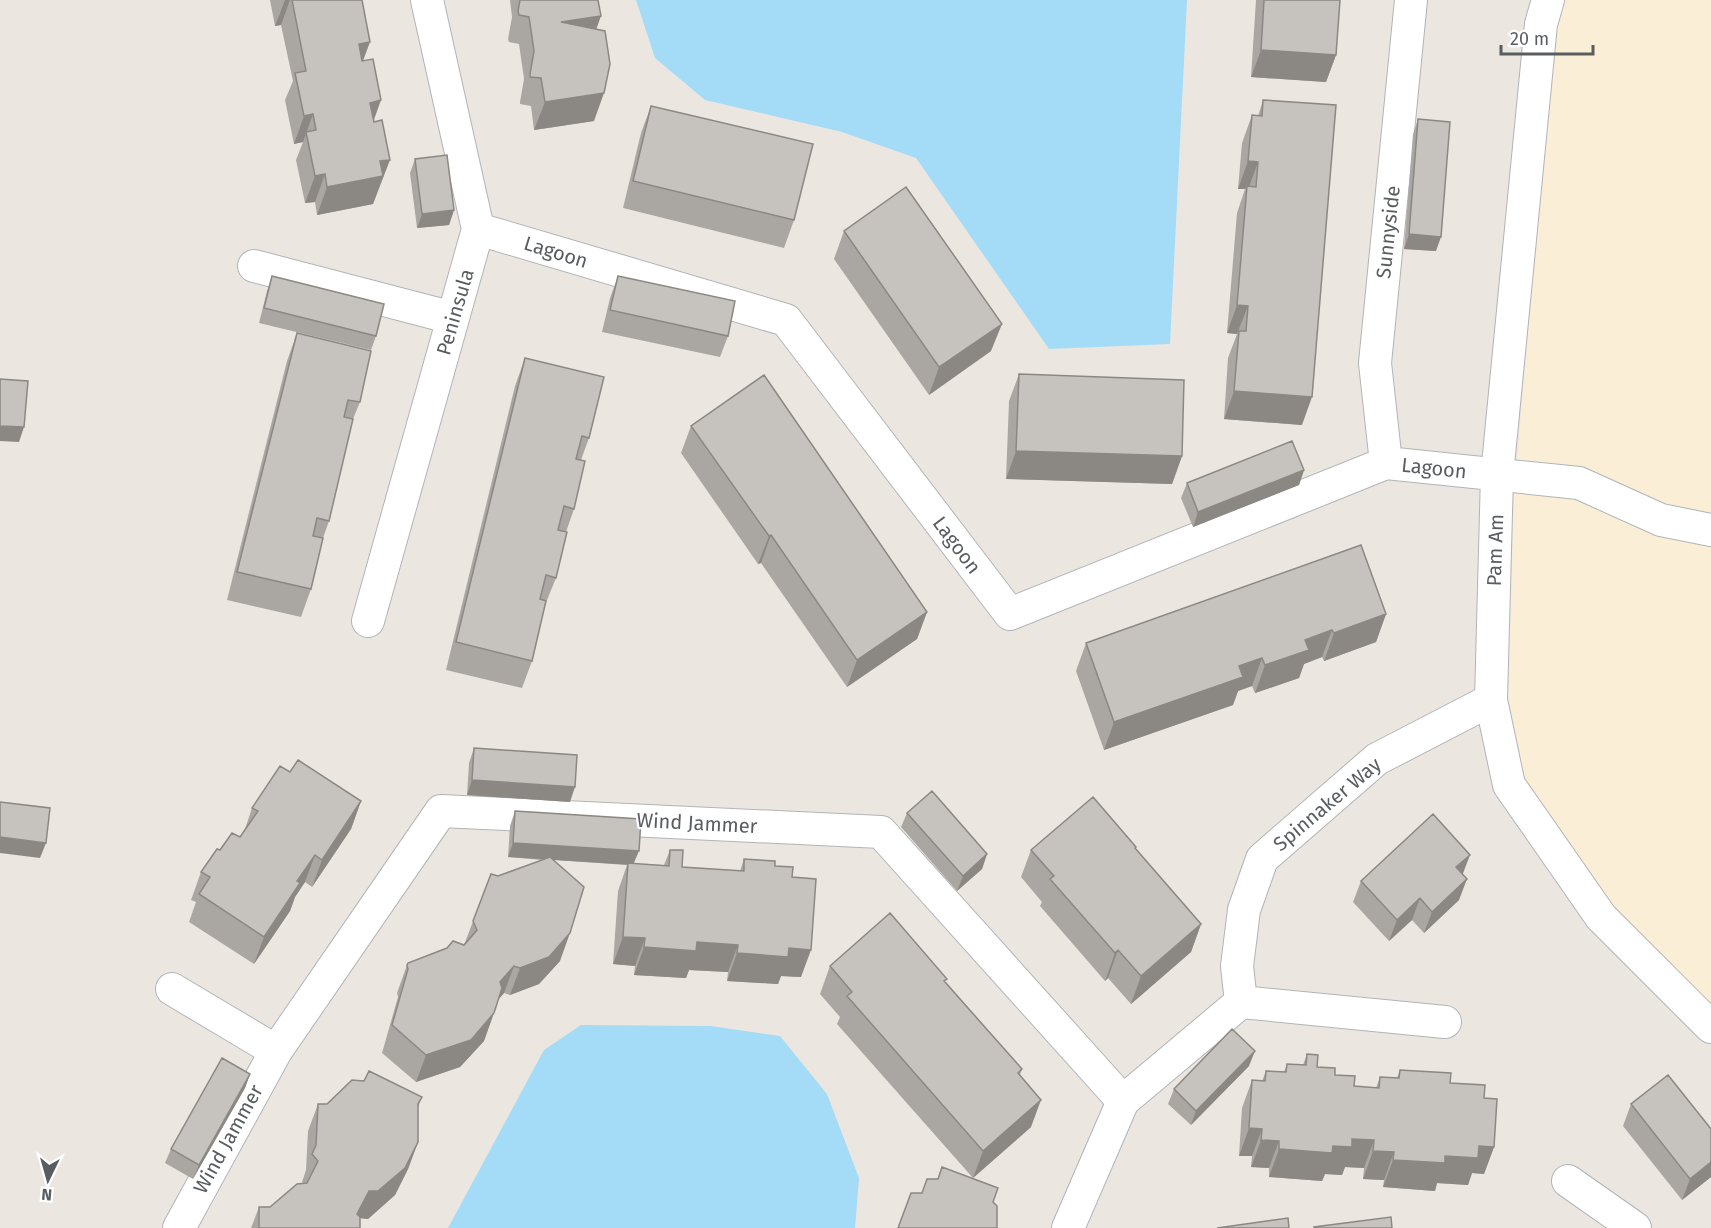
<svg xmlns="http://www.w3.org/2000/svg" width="1711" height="1228" viewBox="0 0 1711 1228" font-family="'Fira Sans',sans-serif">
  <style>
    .commercial { fill: #faeed6 }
    .water { fill: #a4dcf7 }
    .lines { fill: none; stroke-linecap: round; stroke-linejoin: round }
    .minor-casing { stroke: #b1b4b7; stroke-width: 34 }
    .minor { stroke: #fff; stroke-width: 32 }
    .wall { fill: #aaa7a3 }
    .shaded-wall { fill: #8b8884 }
    .building { fill: #c6c2bd; stroke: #8b8884; stroke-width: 1.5 }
    .labels { text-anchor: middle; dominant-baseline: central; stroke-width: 4.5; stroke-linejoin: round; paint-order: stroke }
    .street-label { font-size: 20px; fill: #595d60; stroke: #fff }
  </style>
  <rect width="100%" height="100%" fill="#ebe7e0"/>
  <path class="commercial" d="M1563,0H1711V1009L1616,911L1522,780L1508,698L1514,493L1554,37Z"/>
  <path class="water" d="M636,0H1187L1170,344L1049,349L916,158L842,132L705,100L655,58Z
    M581,1025L711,1026L780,1036L827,1094L859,1178L855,1228H448L544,1050Z"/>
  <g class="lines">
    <g class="minor-casing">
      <path id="minor" d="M1548,0L1541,24L1497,475L1491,700L1509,785L1601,917L1711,1027
        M478,229L786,320L1010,614L1386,463L1579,483L1661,520L1711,530
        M254,266L453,318
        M1386,463L1375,363L1411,0
        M368,621L478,229L427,0
        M172,989L276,1051
        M1241,1002L1445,1022
        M1568,1181L1635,1228
        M179,1228L276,1051L441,811L881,832L1123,1101
        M1068,1228L1123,1101L1241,1002L1237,966L1244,910L1262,859L1377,759L1491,700"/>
    </g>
    <use href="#minor" class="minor"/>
  </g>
  <path class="wall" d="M270,0H351L374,121L380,187H379L373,204L317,215L315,202L305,203L296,160L303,142L294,144L285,100L293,81L281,25L275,26Z
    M510,0H598L596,29L594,121L534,130L531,106L520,104V102L524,79L519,44L509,42L508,39L512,17Z
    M1256,0H1340L1336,55L1326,82L1251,77Z
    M1263,100L1302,425L1224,419L1228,358L1237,334L1227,333L1237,213L1245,189H1238L1242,143L1252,115L1258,116Z
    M651,106L794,220L784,248L623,208L641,133Z
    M1418,119L1436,251L1404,249L1413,134Z
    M415,159L454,210L449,225L417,228L410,173Z
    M844,231L991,351L929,395L834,259Z
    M272,276L376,336L371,350L259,323L267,291Z
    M618,276L728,336L720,357L602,332L610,298Z
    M297,333L360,402L353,419L329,521L323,538L311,589L301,617L227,600L287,361Z
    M525,358L589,438L581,460L574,509L566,532L556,578L545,605L532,661L522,688L446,670L515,386Z
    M1019,374L1182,456L1172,484L1006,479L1009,401Z
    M691,426L927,612L917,639L847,687L761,563L758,564L681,453Z
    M1304,470L1299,485L1193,527L1181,498L1187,483Z
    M1386,614L1376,642L1324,661L1322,657L1304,664L1299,678L1255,693L1252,686L1238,691L1233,705L1104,750L1076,671L1086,643Z
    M474,748L570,802L467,795L469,763Z
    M290,772L361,801L351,829L312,887L305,882L295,897L290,911L254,964L189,922L196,902L191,900L201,872L220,850L240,837L244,832L252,808Z
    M515,811L634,864L664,865L670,850L682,867L740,871L744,859L775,866L792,877L801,977L781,976L778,984L727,981L728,972L689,970L686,978L634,975L635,966L613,964L618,891L627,865L554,860L560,961L539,984L510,995L504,993L498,1000L484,1041L460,1067L416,1082L382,1053L398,997L397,993L407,965L464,945L491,874L498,876L542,860L508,857L510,826Z
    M907,813L987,854L982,869L957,891L901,827Z
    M1136,847L1135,848L1201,924L1191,952L1131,1004L1108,978L1105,981L1040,906L1042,902L1021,877L1031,850Z
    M1463,874L1459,900L1424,933L1412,920L1389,941L1353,902L1361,881Z
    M830,966L946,982L1022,1069L1020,1075L1031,1127L973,1178L837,1024L840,1017L820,994Z
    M1307,1054L1317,1067L1335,1075L1354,1086L1376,1088L1380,1077L1397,1078L1400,1070L1450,1083L1484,1098L1494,1147L1484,1174L1472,1173L1468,1185L1437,1183L1435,1191L1383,1187L1384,1180L1363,1179L1364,1168L1345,1167L1342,1175L1325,1174L1322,1181L1269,1177V1168L1251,1167L1252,1156H1239L1242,1108L1252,1080L1262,1081L1266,1071L1284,1072L1287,1064L1303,1065Z
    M1249,1066L1191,1125L1168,1104L1174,1089Z
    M250,1074L245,1088L193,1179L165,1163L171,1149Z
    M422,1097L418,1107V1142L408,1169L395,1195L368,1219L360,1218V1228H251L259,1207H270L304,1183L302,1182L306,1170L308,1131L318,1104H327Z
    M1631,1104L1711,1129V1177L1682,1200L1623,1126Z"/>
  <path class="shaded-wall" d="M285,0H290L281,25L275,26Z
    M601,16L591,44L561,22Z
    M370,42L360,69L359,44Z
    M1261,50L1336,55L1326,82L1251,77Z
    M604,93L594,121L534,130L545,102Z
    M381,100L371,128L370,103Z
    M313,114L303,142L294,144L304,116Z
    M390,160L373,204L317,215L327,187L380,161Z
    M1248,161L1258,162L1248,190L1247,186L1245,189H1238Z
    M325,174L315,202L305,203L315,176Z
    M454,210L449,225L417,228L422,214Z
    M1409,234L1441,237L1436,251L1404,249Z
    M1237,305L1248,306L1237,334L1227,333Z
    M1002,324L991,351L929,395L939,367Z
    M1234,391L1312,397L1302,425L1224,419Z
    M0,426L24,427L19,442L0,441Z
    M1016,451L1182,456L1172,484L1006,479Z
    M1304,470L1299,485L1193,527L1198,512Z
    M771,535L761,563L758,564L769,536Z
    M927,612L917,639L847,687L857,660Z
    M1386,614L1376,642L1324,661L1334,633Z
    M1332,630L1322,657L1304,664L1299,678L1255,693L1265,665L1305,640Z
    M1262,658L1252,686L1238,691L1233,705L1104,750L1114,722L1239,666Z
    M472,780L575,787L570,802L467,795Z
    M361,801L351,829L312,887L322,860Z
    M0,837L46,843L40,858L0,853Z
    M513,843L639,851L633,865L508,857Z
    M987,854L982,869L957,891L963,876Z
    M315,855L305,882L295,897L290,911L254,964L264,937L297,881Z
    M1470,855L1462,876L1456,867Z
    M1467,879L1459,900L1424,933L1432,912Z
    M1420,898L1412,920L1389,941L1397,920Z
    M1201,924L1191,952L1131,1004L1141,976Z
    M570,933L560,961L539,984L510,995L520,968Z
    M623,937L645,938L635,966L613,964Z
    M697,942L738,945L728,972L689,970L686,978L634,975L644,947Z
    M789,948L811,950L801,977L781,976L778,984L727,981L737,953Z
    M1118,950L1108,978L1105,981L1115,953Z
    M514,966L504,993L490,1009L500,982Z
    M494,1013L484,1041L460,1067L416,1082L426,1055Z
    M1255,1051L1249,1066L1191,1125L1196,1111Z
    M250,1074L245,1088L193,1179L199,1165Z
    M1041,1100L1031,1127L973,1178L983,1151Z
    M1249,1128L1262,1129L1252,1156H1239Z
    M1352,1139L1374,1140L1364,1168L1345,1167L1342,1175L1325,1174L1322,1181L1269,1177L1279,1149Z
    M1261,1140L1279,1141L1269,1168L1251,1167Z
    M418,1142L408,1169L395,1195L368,1219L359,1218L357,1214L369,1191Z
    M1479,1146L1494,1147L1484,1174L1472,1173L1468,1185L1437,1183L1435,1191L1383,1187L1393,1160Z
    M1373,1151L1394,1152L1384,1180L1363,1179Z
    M1711,1162V1177L1682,1200L1690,1179Z"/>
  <path class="building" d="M292,0H362L370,42L359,44L362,61L373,59L381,100L370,103L374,122L382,120L390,160L380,161L383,176L327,187L325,174L315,176L306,132L316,130L313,114L304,116L295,73L306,71Z
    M520,0H598L601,16L561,22L605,31L610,64L604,93L545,102L541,78L530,77V74L534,51L529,17L519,15L518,11Z
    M1264,0H1340L1336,55L1261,50Z
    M1263,100L1336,105L1312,397L1234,391L1239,331H1246L1248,306L1237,305L1247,186L1256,187L1258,162L1248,161L1252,115L1262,116Z
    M651,106L813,144L794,220L633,181Z
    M1418,119L1450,122L1441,237L1409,234Z
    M447,155L454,210L422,214L415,159Z
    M906,187L1002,324L939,367L844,231Z
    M272,276L384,304L376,336L264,308Z
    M618,276L735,301L728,336L610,310Z
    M297,333L371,351L360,402L348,400L344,417L353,419L329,521L317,518L313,536L323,538L311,589L237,572Z
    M525,358L604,377L589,438L582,436L576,459L585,461L574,509L564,506L558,530L567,532L556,578L546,575L540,599L546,601L532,661L456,642Z
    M1019,374L1184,380L1182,456L1016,451Z
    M764,375L927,612L857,660L771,535L769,536L691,426Z
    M0,379L28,381L24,427L0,426Z
    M1292,441L1304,470L1198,512L1187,483Z
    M1361,545L1386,614L1334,633L1332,630L1305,640L1309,650L1265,665L1262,658L1239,666L1243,677L1114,722L1086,643Z
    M474,748L577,755L575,787L472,780Z
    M298,760L361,801L322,860L315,855L297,881L300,883L264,937L199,894L210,877L201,872L217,849L220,850L232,833L240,837L258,811L252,808L280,766L290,772Z
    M932,791L987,854L963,876L907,813Z
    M1093,797L1136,847L1135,848L1201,924L1141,976L1118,950L1115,953L1050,879L1054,876L1031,850Z
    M0,802L50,808L46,843L0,837Z
    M515,811L641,819L639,851L513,843Z
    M1433,814L1470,855L1456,867L1467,879L1432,912L1420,898L1397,920L1361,881Z
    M670,850H683L682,867L744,871V859L775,861V866L793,867L792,877L816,879L811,950L789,948L788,957L737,953L738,945L697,942L696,951L644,947L645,938L623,937L628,863L669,866Z
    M550,857L584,887L570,933L549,957L520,968L514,966L500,982L502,988L494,1013L471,1040L426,1055L392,1025L408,969L407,965L408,963L447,948L453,941L464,945L477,930L473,921L491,874L498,876Z
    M890,913L947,979L944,981L1022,1069L1018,1073L1041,1100L983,1151L847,996L852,992L830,966Z
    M1232,1029L1255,1051L1196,1111L1174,1089Z
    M1307,1054L1318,1055L1317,1067L1335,1068V1075L1355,1076L1354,1086L1379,1088L1380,1077L1399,1078L1400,1070L1451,1073L1450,1083L1485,1085L1484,1098L1497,1099L1494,1147L1479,1146L1478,1158L1445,1156V1163L1393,1160L1394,1152L1373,1151L1374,1140L1352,1139V1147L1333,1146L1332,1153L1279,1149V1141L1261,1140L1262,1129L1249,1128L1252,1080L1265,1081L1266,1071L1286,1072L1287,1064L1306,1065Z
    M222,1058L250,1074L199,1165L171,1149Z
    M369,1071L422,1097L418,1104V1142L405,1168L378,1191H369L357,1214L360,1217V1228H259V1207H270L297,1184L307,1183L318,1161L312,1154L316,1145L318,1104H327L352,1080L364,1081Z
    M1668,1075L1711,1129V1162L1690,1179L1631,1104Z
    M942,1167L998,1188L993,1202L997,1206V1228H898L911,1193H922L927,1179H938Z
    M1391,1217L1392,1228H1314V1227Z
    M1288,1218L1289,1228H1217Z"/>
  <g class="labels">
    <g class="street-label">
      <text transform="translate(1388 232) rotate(-84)">Sunnyside</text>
      <text transform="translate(556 252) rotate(17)">Lagoon</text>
      <text transform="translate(455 312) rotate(-74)">Peninsula</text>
      <text transform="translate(1434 468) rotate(6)">Lagoon</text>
      <text transform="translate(957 545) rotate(53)">Lagoon</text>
      <text transform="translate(1495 550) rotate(-88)">Pam Am</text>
      <text transform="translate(1327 804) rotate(-40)">Spinnaker Way</text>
      <text transform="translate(697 823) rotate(3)">Wind Jammer</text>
      <text transform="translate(228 1139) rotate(-61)">Wind Jammer</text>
    </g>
  </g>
  <g transform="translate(48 1180) rotate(185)" stroke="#ffffff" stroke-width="4.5" paint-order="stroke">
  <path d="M0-4.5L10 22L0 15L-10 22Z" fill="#595d60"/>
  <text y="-9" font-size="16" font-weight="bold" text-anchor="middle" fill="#595d60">N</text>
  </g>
  <path d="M1501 45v9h92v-9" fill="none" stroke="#595d60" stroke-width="3"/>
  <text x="1510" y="45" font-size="18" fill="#595d60" stroke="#ffffff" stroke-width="4.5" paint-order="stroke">20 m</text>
</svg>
